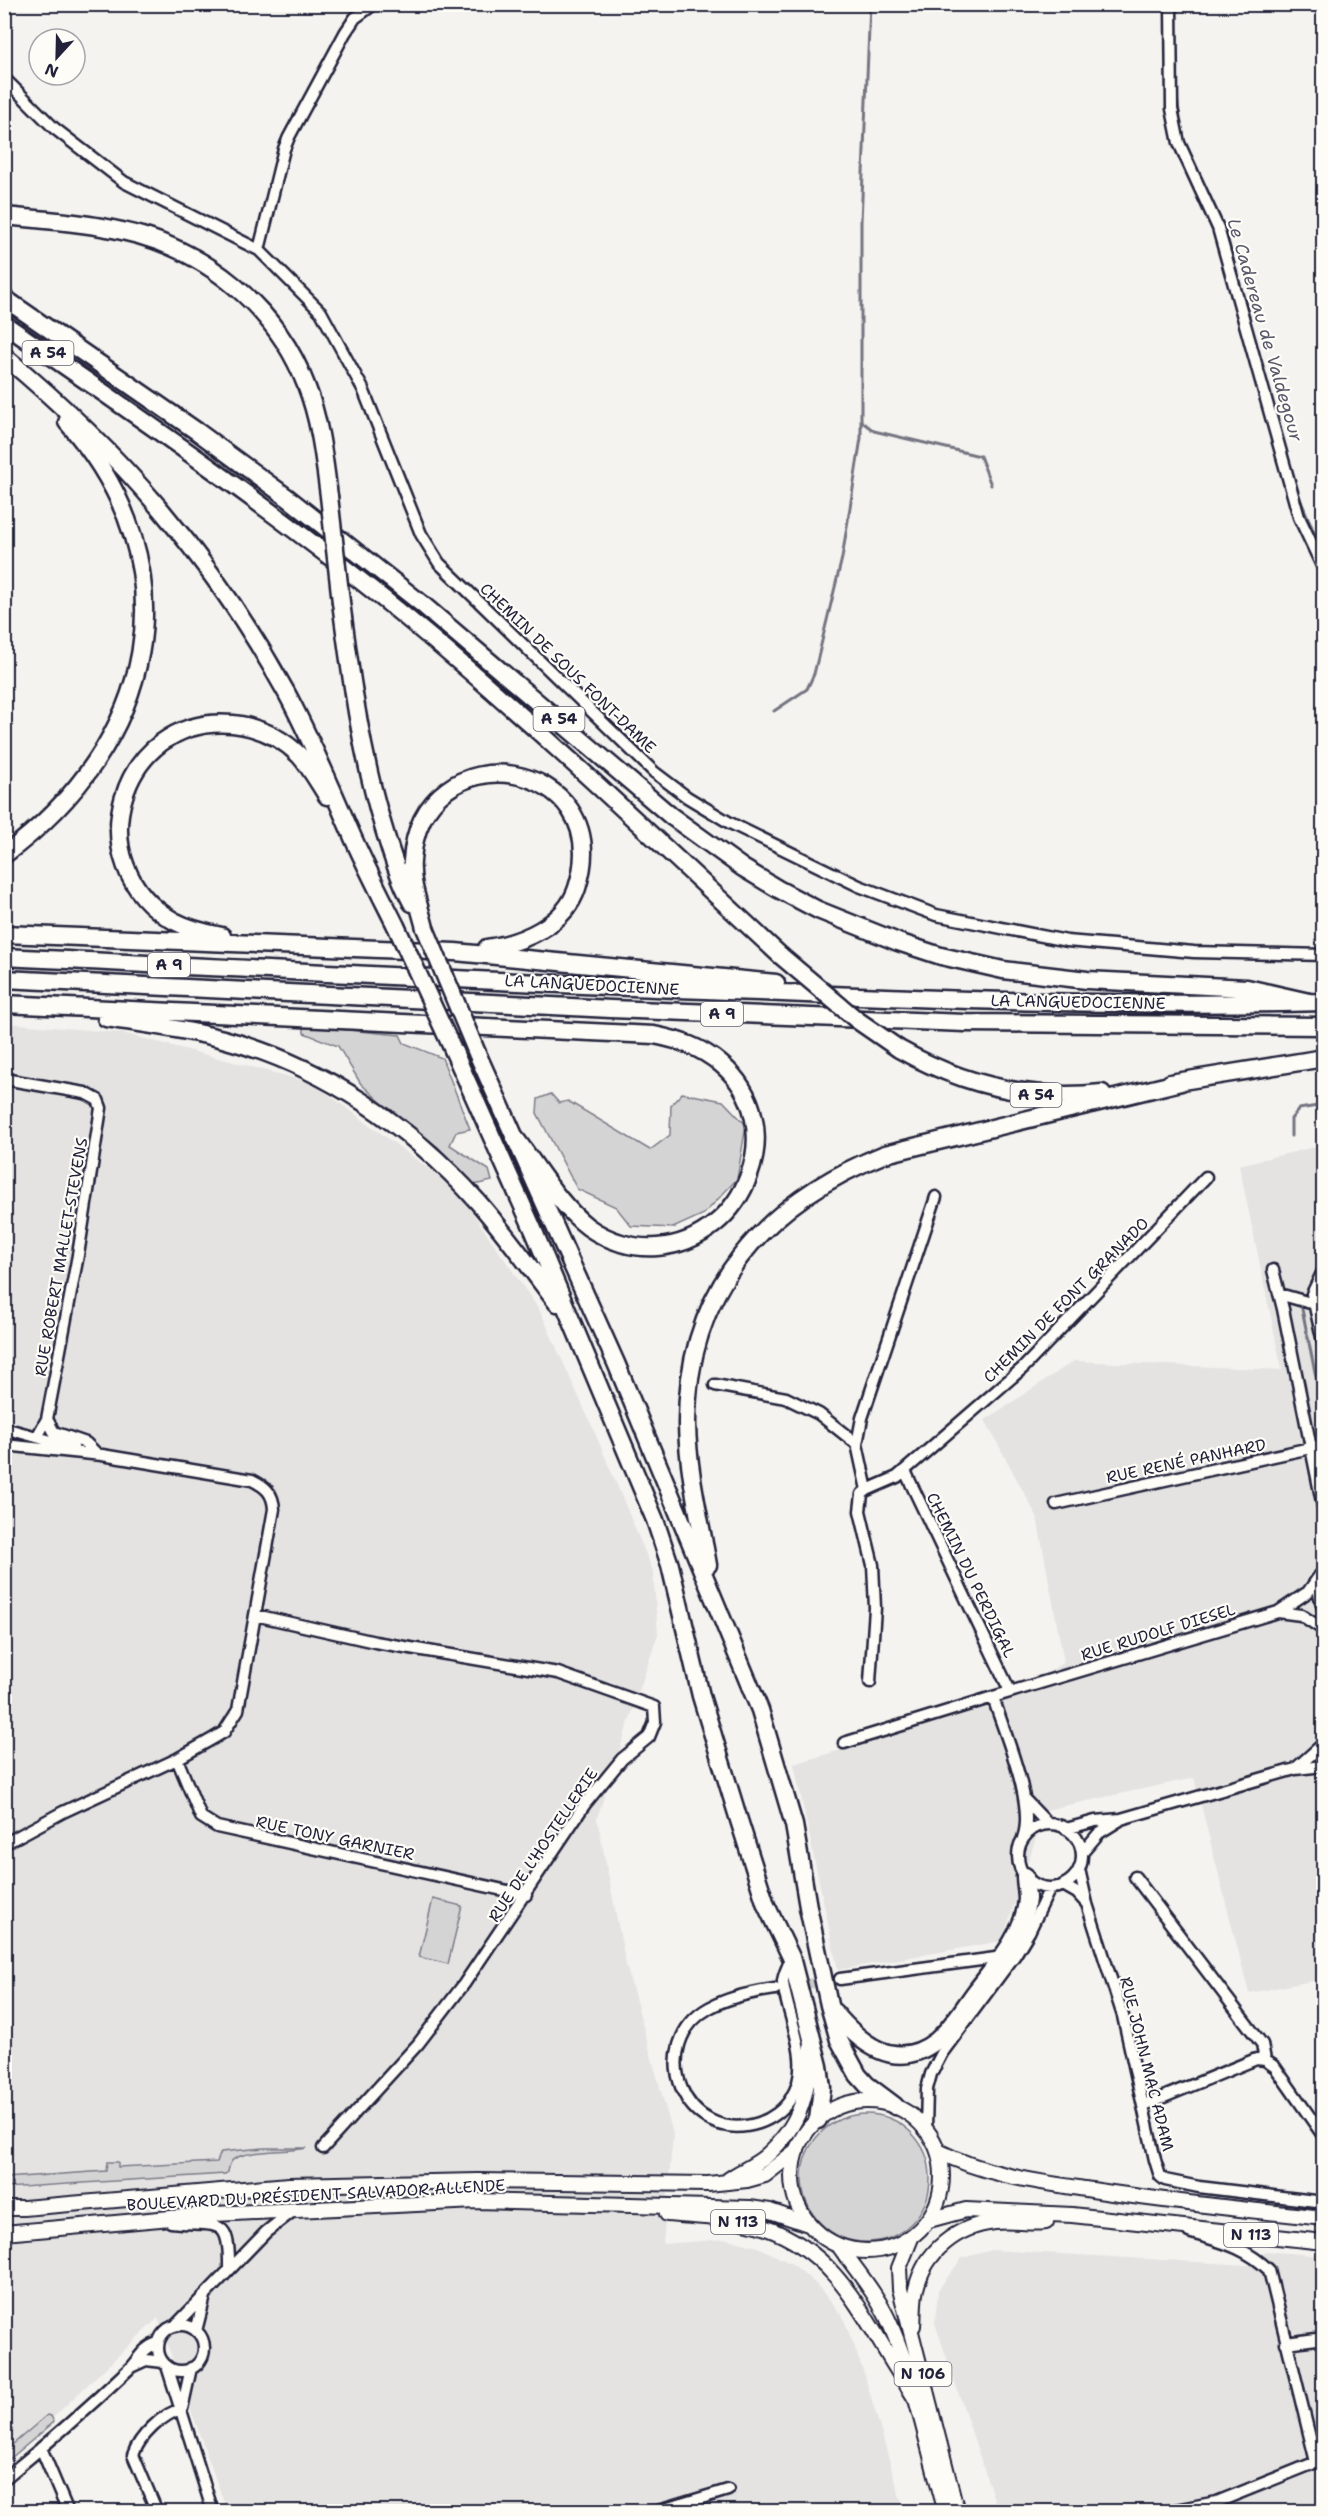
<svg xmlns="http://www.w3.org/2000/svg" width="1328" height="2516" viewBox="0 0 1328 2516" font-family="'Shantell Sans',sans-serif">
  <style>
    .built { fill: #e4e3e2 }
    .green { fill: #d5d4d5; stroke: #7c7b88; stroke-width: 1.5 }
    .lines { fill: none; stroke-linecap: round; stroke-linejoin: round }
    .stream { stroke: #757582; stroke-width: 3 }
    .minor-tunnel { stroke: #cac9cb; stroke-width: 10; stroke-dasharray: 10 5; stroke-linecap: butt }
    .minor-casing { stroke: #22223b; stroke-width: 15 }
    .major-casing { stroke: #22223b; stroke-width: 18 }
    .highway-casing { stroke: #22223b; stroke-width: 21 }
    .minor { stroke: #fdfcf7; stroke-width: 10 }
    .major { stroke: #fdfcf7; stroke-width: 14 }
    .highway { stroke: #fdfcf7; stroke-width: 16 }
    .highway-bridge-casing { stroke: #22223b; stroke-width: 21; stroke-linecap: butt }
    .highway-bridge { stroke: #fdfcf7; stroke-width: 16 }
    .labels { text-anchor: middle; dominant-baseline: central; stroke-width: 4.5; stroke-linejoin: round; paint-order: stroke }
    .shield { fill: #fdfcf7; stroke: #646373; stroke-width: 1.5 }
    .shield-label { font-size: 15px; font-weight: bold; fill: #22223b }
    .street-label { font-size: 16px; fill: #22223b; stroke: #fdfcf7 }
    .water-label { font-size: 18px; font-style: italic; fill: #59596b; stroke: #fdfcf7 }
  </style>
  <rect width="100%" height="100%" fill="#f4f3ef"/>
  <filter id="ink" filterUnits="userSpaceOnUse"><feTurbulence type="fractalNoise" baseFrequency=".0167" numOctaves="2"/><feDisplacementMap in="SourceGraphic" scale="12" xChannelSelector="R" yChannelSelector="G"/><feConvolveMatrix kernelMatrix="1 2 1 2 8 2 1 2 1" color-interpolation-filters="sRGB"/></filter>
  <g filter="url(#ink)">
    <path class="built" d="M5,1023L123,1033L313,1083L456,1189L540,1311L595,1433L653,1571L658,1634L597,1818L626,1965L673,2134L663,2244L727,2239L758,2247L794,2265L817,2285L843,2317L864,2373L904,2511H227L158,2318L5,2463Z
      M1323,1145V1979L1249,1993L1194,1778L1045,1810L1002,1941L838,1970L794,1764L1009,1699L1064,1662L1037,1517L985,1420L1074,1361L1282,1370L1239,1165Z
      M992,2250L1249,2265L1266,2251L1323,2256V2511H998L935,2323L938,2290L962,2258Z"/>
    <path class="green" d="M316,1027L400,1035L404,1043L442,1058L470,1129L456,1132L450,1145L489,1170L492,1181L474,1185L438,1147L394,1114L361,1084L338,1046L304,1033V1028Z
      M682,1093L723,1101L746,1125L737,1179L704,1214L673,1228L631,1226L616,1207L577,1189L537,1113L538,1099L551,1094L559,1103L568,1101L650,1150L670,1135L671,1105Z
      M433,1899L462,1906L448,1964L419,1957Z
      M802 2178a64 64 0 1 1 128 0a64 64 0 1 1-128 0Z
      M264,2148H307C289,2152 246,2150 234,2159C229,2162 229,2167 228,2172L225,2174L5,2188V2178L106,2171L107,2162H118V2167L217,2162L221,2152Z
      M47,2415L51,2416L54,2422L5,2463V2451Z"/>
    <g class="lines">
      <path class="stream" d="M1177,97L1181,126
        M4,111L13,121
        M1206,190L1226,232L1239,283
        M861,421L874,431L980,456L991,485
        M1298,494L1324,556
        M774,711L807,689L814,674L842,558L861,438V222L870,4
        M1291,1136V1119L1299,1109L1324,1105
        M1302,1309L1324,1416"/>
      <path class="minor-tunnel" d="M775,1989L840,1979"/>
      <g class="minor-casing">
        <path id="minor" d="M1171,4L1172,109L1179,143L1218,228L1299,517L1324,570
          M4,78L54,128L124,182L259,250L321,312L363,389L421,534L439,563L654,772L687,797L730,823L859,886L936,915L1067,941L1194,952L1324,955
          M259,250L284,149L289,137L345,33L355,18L374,4
          M4,1079L85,1093L98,1100L101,1108L78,1255L47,1419L37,1437
          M1324,1269L1312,1294L1324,1346
          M1273,1270L1283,1309L1324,1512
          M1279,1294L1314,1304
          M715,1385L786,1398L819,1414L857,1444
          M47,1419L54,1432L86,1443L96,1453
          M4,1428L73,1447
          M4,1445L102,1455L252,1480C266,1487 273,1493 274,1509L238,1710L224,1732L214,1738L177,1759L63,1812L4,1844
          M905,1471L1010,1691
          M867,1490L857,1444L862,1418L936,1197
          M1056,1504L1324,1445
          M1320,1575L1319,1593L1324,1613
          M1278,1612L1301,1615L1324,1630
          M255,1615L375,1642L558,1673L654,1707L655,1722L649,1737L622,1759L585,1804L464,1984L418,2044L323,2148
          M870,1682L875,1608L873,1565L860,1511L862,1494L867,1490L897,1477L1024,1367L1206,1177
          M993,1697L1278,1612L1308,1592L1320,1575
          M844,1743L993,1697C1004,1733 1036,1804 1023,1838
          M177,1759L201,1817L217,1827L526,1895
          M1295,1769L1324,1743
          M1026,1801L1048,1824
          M1018 1856a32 32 0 1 1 64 0a32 32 0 1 1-64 0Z
          M1066,1829L1095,1821L1121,1819L1295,1769L1324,1766
          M1082,1853L1099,1833L1120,1820
          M1079,1869L1087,1904L1123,2016L1155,2160L1160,2176L1165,2180L1199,2187L1324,2202
          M1135,1877L1262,2044L1265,2060
          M1063,1885L1077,1893L1087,1904
          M840,1979L1003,1957
          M775,1989C753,1992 729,1997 709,2008C645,2044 683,2147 759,2123C771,2119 784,2110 791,2098C814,2062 788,2021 783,1983C782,1976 789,1965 791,1958
          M1144,2105L1256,2059L1265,2060L1275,2067L1324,2137
          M926,2129L927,2089L931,2074L942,2053L1015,1955L1029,1932L1050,1888
          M171,2222C218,2227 230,2214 229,2270
          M1189,2232C1220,2242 1244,2246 1269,2270L1316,2462
          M158 2348a23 23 0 1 1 46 0a23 23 0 1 1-46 0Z
          M175,2326L266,2232L294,2210
          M196,2331L205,2296
          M1286,2343L1324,2338
          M133,2366L146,2360L163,2362
          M167,2366L213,2512
          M182,2409L191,2368
          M41,2448L68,2512
          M4,2479C47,2444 88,2408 129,2369C139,2359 143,2347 158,2343
          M154,2512L155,2507L133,2455C139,2437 163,2413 182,2409
          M655,2512L728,2490
          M1164,2512L1217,2502L1324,2459"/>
      </g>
      <g class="major-casing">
        <path id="major" d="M792 2176a75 75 0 1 1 150 0a75 75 0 1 1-150 0Z
          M938,2151C987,2176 1039,2182 1092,2190C1169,2202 1246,2210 1324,2218
          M728,2180C740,2171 755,2166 766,2156C802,2124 808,2092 811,2048
          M4,2208H24L289,2185L478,2181L708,2184L747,2180L765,2175L797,2150
          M667,2214C699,2217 735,2217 766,2228C828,2250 855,2300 887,2353C896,2369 907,2384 916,2400
          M929,2220L966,2210L1072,2215L1324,2242
          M4,2233L215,2214L476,2201L750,2208L770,2211L808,2224
          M911,2238L899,2268L900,2289L957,2512
          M839,2246C857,2271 879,2297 891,2326C916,2385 928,2450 946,2512
          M913,2326C914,2314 913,2300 916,2289C925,2251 957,2226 995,2222C1012,2220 1030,2224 1046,2222"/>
      </g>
      <g class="highway-casing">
        <path id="highway" d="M4,216C43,220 83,222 122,231C203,248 276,306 306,385C320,420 324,458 329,496
          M4,298L198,432L288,498L422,604L671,816L743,868L778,889L818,910L898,942L941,956L1003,970L1087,980L1247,988L1309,1002
          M4,324C141,418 279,513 407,618C537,725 658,842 781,956
          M4,356C121,453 212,558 286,692C312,740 332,790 354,840C367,869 382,898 396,926
          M341,602C351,678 361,753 383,826C391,853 399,879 412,903
          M4,855C155,744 196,569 67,422
          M425,928C420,907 410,883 412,861C420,726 619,757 577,888C565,925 522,943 487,948
          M4,934L455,952L776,983
          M222,936C206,933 189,929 174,921C75,866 119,713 233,724C258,727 281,737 299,755C310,767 318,782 327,796
          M4,957C256,969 508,983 760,992C947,1000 1136,1007 1324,1002
          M4,979L611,1009L965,1023L1324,1026
          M4,1004L654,1035C679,1040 701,1047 721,1064C792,1123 746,1241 657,1247C633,1249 608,1241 588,1227C559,1205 538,1168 516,1139
          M106,1018C145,1024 185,1029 223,1039C322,1065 411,1126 478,1202C506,1234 531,1269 557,1303
          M899,1049C963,1085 1029,1101 1102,1093
          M454,1052L533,1229L655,1520L670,1565L701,1696L738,1817L766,1905L791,1957L819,2066L822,2088L818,2120
          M477,1053L616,1363L760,1710L794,1825L808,1907L829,2005L839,2040L858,2075L867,2085L895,2106
          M1170,1083L1324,1058
          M708,1565C700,1519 688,1472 687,1425C686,1290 764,1202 885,1154L1181,1082
          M834,2012C860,2043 895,2073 936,2041C952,2028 964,2007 976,1991C996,1965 1025,1933 1027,1899C1027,1891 1025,1883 1025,1876"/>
      </g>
      <use href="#minor" class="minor"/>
      <use href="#major" class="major"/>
      <use href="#highway" class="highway"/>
      <g class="highway-bridge-casing">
        <path id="highway-bridge" d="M329,496L341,602
          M396,926L454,1052
          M425,928L477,1053
          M781,956L857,1020L899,1049"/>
      </g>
      <use href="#highway-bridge" class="highway-bridge"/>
    </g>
  </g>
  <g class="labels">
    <g class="shield">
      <rect x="22.5" y="341" width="51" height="24" rx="4.5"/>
      <rect x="533.5" y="707" width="51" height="24" rx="4.5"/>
      <rect x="148" y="953" width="42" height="24" rx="4.5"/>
      <rect x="701" y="1002" width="42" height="24" rx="4.5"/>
      <rect x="1010.5" y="1083" width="51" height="24" rx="4.5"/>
      <rect x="711" y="2210" width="54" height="24" rx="4.5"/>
      <rect x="1224" y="2223" width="54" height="24" rx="4.5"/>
      <rect x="894.5" y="2362" width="57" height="24" rx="4.5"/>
    </g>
    <g class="shield-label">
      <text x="48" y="353">A 54</text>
      <text x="559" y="719">A 54</text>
      <text x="169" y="965">A 9</text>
      <text x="722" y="1014">A 9</text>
      <text x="1036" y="1095">A 54</text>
      <text x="738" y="2222">N 113</text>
      <text x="1251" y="2235">N 113</text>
      <text x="923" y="2374">N 106</text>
    </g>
    <g class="street-label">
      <text transform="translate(568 668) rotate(44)">CHEMIN DE SOUS FONT-DAME</text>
      <text transform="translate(592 985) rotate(3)">LA LANGUEDOCIENNE</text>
      <text transform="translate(1078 1002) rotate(1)">LA LANGUEDOCIENNE</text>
      <text transform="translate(61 1257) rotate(-80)">RUE ROBERT MALLET-STEVENS</text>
      <text transform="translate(1066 1300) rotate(-45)">CHEMIN DE FONT GRANADO</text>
      <text transform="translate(1186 1461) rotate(-12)">RUE RENÉ PANHARD</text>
      <text transform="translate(971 1575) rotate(64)">CHEMIN DU PERDIGAL</text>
      <text transform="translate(1158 1632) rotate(-17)">RUE RUDOLF DIESEL</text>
      <text transform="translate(335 1838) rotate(12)">RUE TONY GARNIER</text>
      <text transform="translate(543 1845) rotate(-56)">RUE DE L'HOSTELLERIE</text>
      <text transform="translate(1147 2064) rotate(76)">RUE JOHN MAC ADAM</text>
      <text transform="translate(316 2195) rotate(-3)">BOULEVARD DU PRÉSIDENT SALVADOR ALLENDE</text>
    </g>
    <g class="water-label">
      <text transform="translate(1265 330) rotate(74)">Le Cadereau de Valdegour</text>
    </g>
  </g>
  <rect width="1328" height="2516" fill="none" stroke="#fdfcf7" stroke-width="24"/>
  <rect x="12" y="12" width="1304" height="2492" fill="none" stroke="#22223b" stroke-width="2" filter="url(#ink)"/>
  <g transform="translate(57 57) rotate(202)"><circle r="28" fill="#fdfcf7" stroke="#a5a5ac" stroke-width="1.5"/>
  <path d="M0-4.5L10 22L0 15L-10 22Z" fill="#22223b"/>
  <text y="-9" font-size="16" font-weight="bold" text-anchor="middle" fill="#22223b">N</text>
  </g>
</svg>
